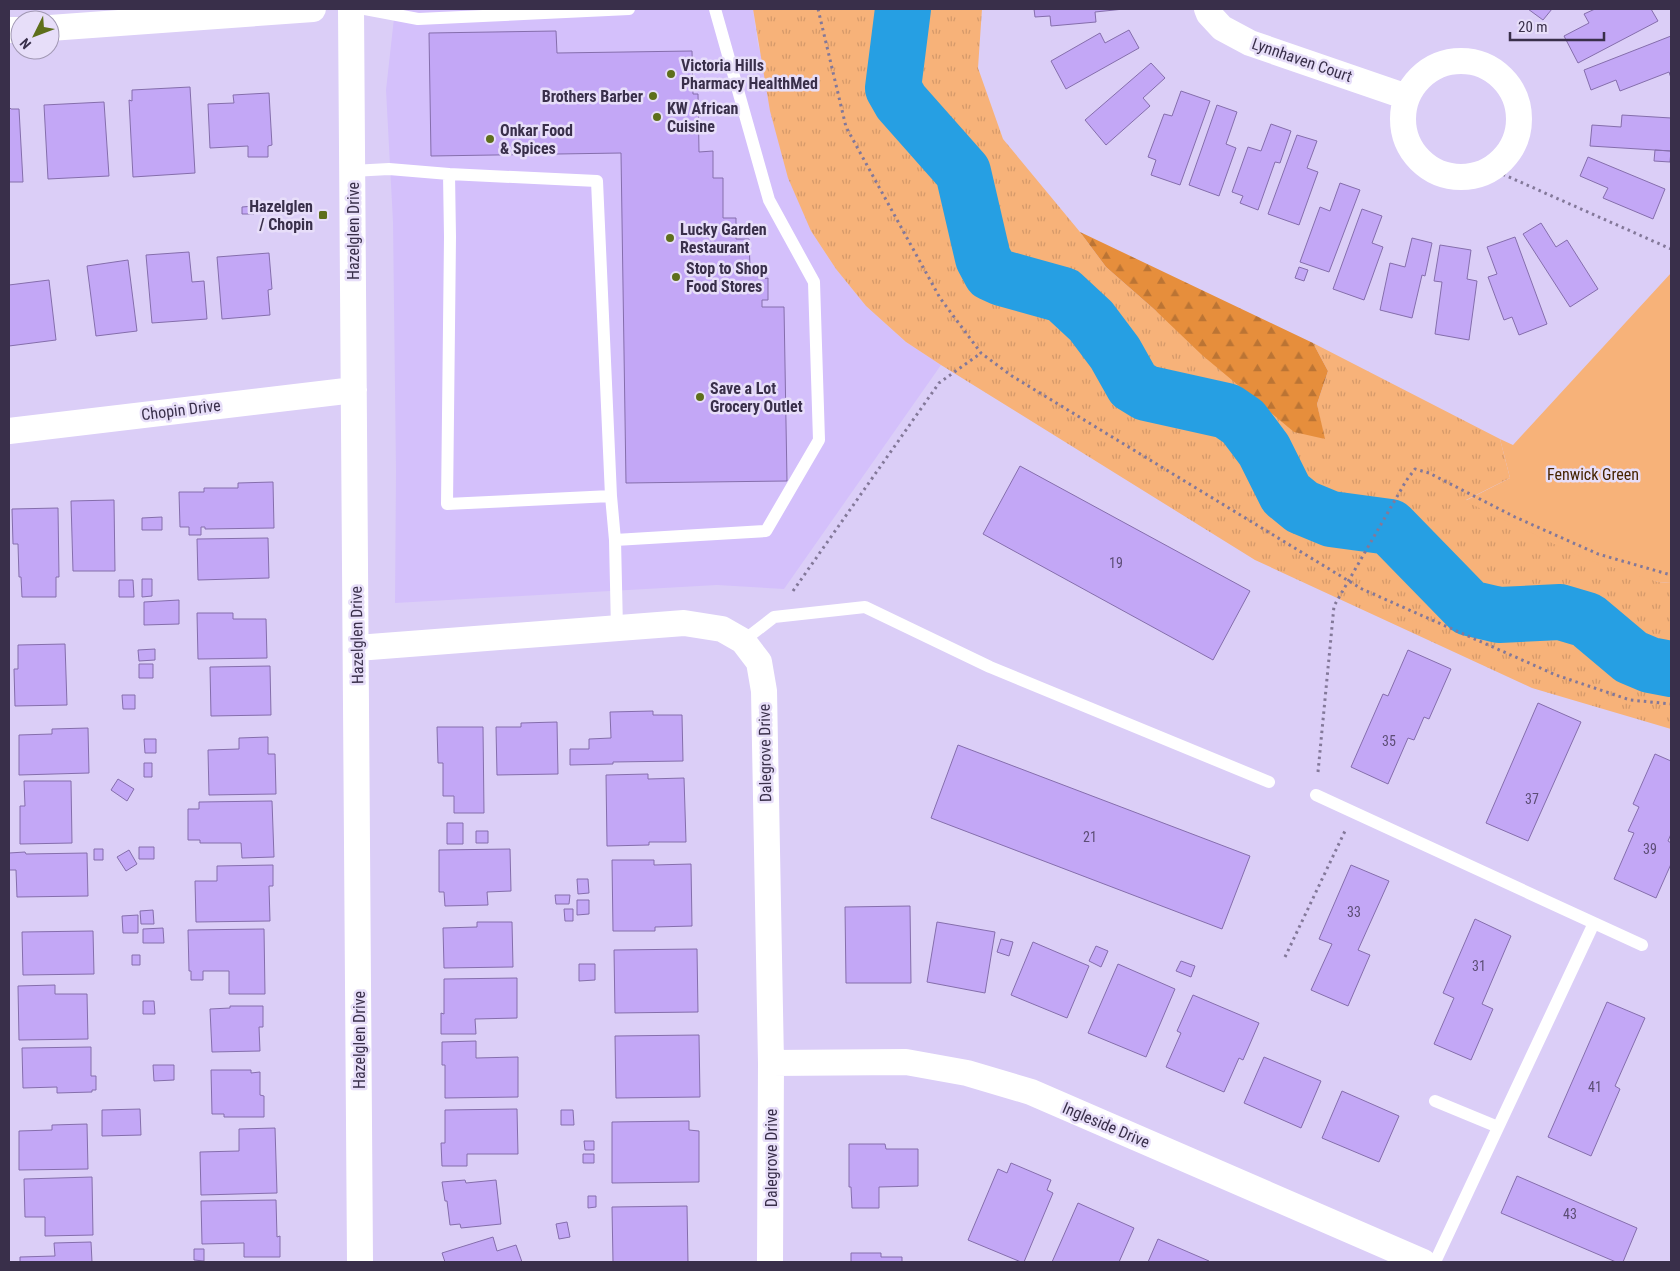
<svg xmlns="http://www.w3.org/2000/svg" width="1680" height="1271" viewBox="0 0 1680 1271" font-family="'Roboto Condensed',sans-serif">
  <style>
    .built { fill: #d4c0fb }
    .grass { fill: url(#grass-tufts) }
    .forest { fill: url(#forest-firs) }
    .park { fill: #f7b279 }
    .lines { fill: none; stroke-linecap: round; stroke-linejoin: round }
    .river { stroke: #269fe3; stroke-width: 56 }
    .building { fill: #c3a7f6; stroke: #856eac }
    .path { stroke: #837899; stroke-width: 3; stroke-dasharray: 2.5 4; stroke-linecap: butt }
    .lane { stroke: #fff; stroke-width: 12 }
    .street { stroke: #fff; stroke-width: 26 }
    .poi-dot { fill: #5e6f1b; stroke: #e7def9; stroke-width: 2 }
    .labels { text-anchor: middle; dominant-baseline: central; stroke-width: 5; stroke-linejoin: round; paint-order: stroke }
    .number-label { font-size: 14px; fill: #5c4d75 }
    .street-label { font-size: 16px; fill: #392f4a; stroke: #e7def9 }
    .poi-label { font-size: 16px; font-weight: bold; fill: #392f4a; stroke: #e7def9; text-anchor: start }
    .park-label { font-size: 16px; fill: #452300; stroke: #e7def9 }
  </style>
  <defs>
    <pattern id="grass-tufts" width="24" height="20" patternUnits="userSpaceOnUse" patternTransform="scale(1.25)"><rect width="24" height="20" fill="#f7b279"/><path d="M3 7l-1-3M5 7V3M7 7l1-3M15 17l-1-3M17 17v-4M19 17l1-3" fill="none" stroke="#d4996a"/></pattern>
    <pattern id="forest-firs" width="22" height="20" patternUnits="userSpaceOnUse" patternTransform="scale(1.25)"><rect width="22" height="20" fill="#e68e3c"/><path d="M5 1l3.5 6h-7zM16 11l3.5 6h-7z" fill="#bb7434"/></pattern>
  </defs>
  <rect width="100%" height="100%" fill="#dbcef7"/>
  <path class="built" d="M395,9H753L758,44L811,231L836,269L866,306L906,342L941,365L784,589L717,585L395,603L396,471L393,222L386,90Z"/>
  <path class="grass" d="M753,9H982L978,68L1003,139L1080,232L1106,267L1155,310L1324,439L1317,404L1328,371L1313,343L1500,439L1510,478L1466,500L1658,582L1671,583V729L1532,688L1255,560L941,365L906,342L866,306L836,269L811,231L788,178L770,111Z"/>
  <path class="forest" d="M1080,232L1313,343L1328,371L1317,404L1325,439L1294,432L1202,355L1155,310L1106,267Z"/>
  <path class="park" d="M1671,273V583L1658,582L1583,558L1465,501L1510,478L1500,439L1513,445Z"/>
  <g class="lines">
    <path class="river" d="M903,9L893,88L901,102L963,172L983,258L991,273L1002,278L1063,295L1091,321L1115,353L1133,385L1146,393L1227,411L1243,422L1264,450L1286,494L1302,507L1331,519L1390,527L1469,608L1499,615L1560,612L1587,620L1631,657L1650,665L1671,669"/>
  </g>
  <path class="building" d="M1034,9H1124L1095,12L1096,22L1051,26L1050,16L1035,17Z
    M1528,9H1552L1543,20Z
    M1595,9H1651L1658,21L1578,63L1564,36L1589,23L1584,14Z
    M1129,30L1139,48L1066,89L1051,61L1100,33L1105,43Z
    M556,31L557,53L692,51L693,94H698L699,152L713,151V178H723V218H736V239H749L750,267H762V279L768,278V300H762V307H784L787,481L626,483L621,153L431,156L429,33Z
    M1671,36V78L1669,72L1620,91L1616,80L1591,90L1584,70Z
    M1151,63L1165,78L1143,98L1150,106L1106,145L1085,120Z
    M190,87L195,173L133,177L129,100L132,101V90Z
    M1181,91L1210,101L1180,185L1151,175L1156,160L1148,157L1164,114L1172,116Z
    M269,93L272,145L268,146V157H248V146L210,148L208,104L234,103L233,95Z
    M104,102L109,176L48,179L44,105Z
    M1217,105L1237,112L1226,144L1236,148L1219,196L1189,185Z
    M9,107L11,109H19L23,182H9Z
    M1622,115L1671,118V151L1590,146L1592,125L1621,127Z
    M1271,124L1291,131L1280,163L1275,162L1258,210L1240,203L1243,196L1232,192L1248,147L1261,151Z
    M1297,135L1317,141L1307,168L1318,172L1299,225L1268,214Z
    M1655,150L1671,151L1670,162L1654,161Z
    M1588,157L1665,189L1653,219L1603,198L1608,188L1580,176Z
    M1340,183L1360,190L1329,272L1300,262L1320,207L1330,211Z
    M254,206V214H242V207Z
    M1362,209L1382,216L1372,243L1383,247L1364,300L1333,289Z
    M1541,223L1556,247L1567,240L1598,289L1570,307L1523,234Z
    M1515,237L1547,324L1519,335L1512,317L1504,320L1488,277L1497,274L1487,247Z
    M1412,238L1432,243L1425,276L1422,275L1412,318L1380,310L1390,263L1405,267Z
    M1440,245L1471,250L1467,279L1477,281L1469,340L1435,334L1442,282L1434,281Z
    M189,252L192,282L204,281L207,319L152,323L146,255Z
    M269,253L272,289L268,290L270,315L222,319L217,257Z
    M128,260L137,331L96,336L87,266Z
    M1299,267L1308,270L1304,281L1295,278Z
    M49,280L56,340L9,346V285Z
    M1020,466L1250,591L1213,660L983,534Z
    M273,482L274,528L205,529V527H201V535H189V527H180L179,492H204V488H238V483Z
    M114,500L115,571H73L71,501Z
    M58,508L59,577H56V597H22L21,577H19L18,544H13L12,509Z
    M162,517V530H142V518Z
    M268,538L269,578L198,580L197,539Z
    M142,579H152V596L142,597Z
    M119,580H133L134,597H119Z
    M179,600V624L144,625V602Z
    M197,613H233V619H266L267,658L198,659Z
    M65,644L67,705L15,706L14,669H18V645Z
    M155,649V660L139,661L138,650Z
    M1408,650L1451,669L1429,719L1424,717L1414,740L1408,738L1388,784L1351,767L1383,694L1388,696Z
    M139,664H153V678H139Z
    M270,666L271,715L211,716L210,667Z
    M122,695H135V709H123Z
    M1538,703L1581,722L1528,841L1486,823Z
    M653,711V715H682L683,761L613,762V764L570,765V749H589V739L611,738L610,712Z
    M557,722L558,774L497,775L496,727H521V723Z
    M437,727H483L484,813H454V796H443V763H438Z
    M88,728L89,773L19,775V735L52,734V729Z
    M268,737V754H275L276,794L209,795L208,750L239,749V738Z
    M144,739H156V753H145Z
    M958,745L1250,856L1222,929L931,818Z
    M1655,754L1671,761V834L1668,841L1671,843V864L1656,898L1614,879L1634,833L1628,831L1639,807L1633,804Z
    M144,763H152V777H144Z
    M648,774V779L684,778L686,842H649V845L607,846L606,775Z
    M118,779L134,789L127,801L111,790Z
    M24,781H71L72,843L20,844V806H25Z
    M272,801L274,857L242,858L241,843H200V840H188V809H199V802Z
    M447,823H463V844H447Z
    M476,831H488V843H476Z
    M139,847H154V859H139Z
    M94,849H103V860H94Z
    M510,849L511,891L487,892L488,905L445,906L444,892H439V850Z
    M129,850L137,864L126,871L117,857Z
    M25,852L26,854L87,853L88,896L17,897L16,870H9V853Z
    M612,860H654V865L691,864L692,926L655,927V931H613Z
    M273,865V886H269L270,921L196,922L195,881H217V866Z
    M1351,865L1389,881L1358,950L1370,955L1348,1006L1311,990L1332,944L1319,939Z
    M577,879H588L589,893L578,894Z
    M555,895H570L569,904H556Z
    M577,900H589V914L577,915Z
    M910,906L911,983H846L845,907Z
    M564,909H573V921H565Z
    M153,910L154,924H141L140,911Z
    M138,915V933H123L122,916Z
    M1475,919L1511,936L1482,1004L1493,1009L1471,1060L1434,1044L1454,998L1443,993Z
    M477,922H512L513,967L444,968L443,928L477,927Z
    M937,922L995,932L985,993L927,982Z
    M163,928L164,943H143V929Z
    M264,929L265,994H229V971H203V980H191V971H189L188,930Z
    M93,931L94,974L23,975L22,932Z
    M1001,939L1013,942L1009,956L997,952Z
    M1033,942L1089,966L1067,1018L1011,995Z
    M1096,946L1108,951L1101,967L1089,961Z
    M697,949L698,1012L615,1013L614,950Z
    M132,955H140V965H132Z
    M1181,961L1195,966L1191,977L1176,971Z
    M579,964H595V980L579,981Z
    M1118,964L1175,989L1146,1057L1088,1033Z
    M517,978V1018L475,1019L476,1034H441V1013L444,1014V979Z
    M55,985V994H87L88,1039L19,1040L18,986Z
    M1193,995L1259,1023L1243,1060L1239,1058L1224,1092L1166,1067L1181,1033L1177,1031Z
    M143,1001H154L155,1014H143Z
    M1607,1002L1645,1018L1615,1086L1620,1089L1591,1156L1548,1137Z
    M230,1006H263V1027H259L260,1051L212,1052L210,1009L230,1008Z
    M699,1035L700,1097L616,1098L615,1036Z
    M476,1041V1058L518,1057V1097L445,1098V1065H442V1042Z
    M91,1047V1076H96V1090H92V1092L57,1093V1087L23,1088L22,1048Z
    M1264,1057L1321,1081L1301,1128L1244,1103Z
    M153,1065H174V1080L154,1081Z
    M211,1070H251V1073L260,1072V1095L264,1096V1117H224V1114H212Z
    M1342,1091L1399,1116L1379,1162L1322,1138Z
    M140,1109L141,1135L102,1136V1110Z
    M517,1109L518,1154H467V1166H442L441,1143H445V1110Z
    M561,1110H573L574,1125H561Z
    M689,1121V1130L699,1131V1182L612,1183V1122Z
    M87,1124L88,1169L19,1170V1131L52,1130V1125Z
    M275,1128L277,1193L201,1195L200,1152L239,1151V1129Z
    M584,1141H594V1150H585Z
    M849,1144H885L886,1149H918V1186L879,1187V1208H852L851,1187H849Z
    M583,1154H594V1163H583Z
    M1011,1163L1051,1180L1047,1190L1053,1193L1024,1262H1021L968,1240L998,1169L1007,1173Z
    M1517,1176L1637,1228L1623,1262H1616L1501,1213Z
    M92,1177L93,1235L45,1236V1217H25L24,1179Z
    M465,1180L466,1183L496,1180L501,1224L461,1228L460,1224L450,1225L447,1201H445L442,1182Z
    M588,1196H596V1207L588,1208Z
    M276,1200L277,1237L280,1236V1257H244V1243L202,1244L201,1201Z
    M1078,1203L1134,1228L1119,1262H1052Z
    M687,1206L688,1262H613L612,1207Z
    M567,1222L570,1237L559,1239L556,1224Z
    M493,1237L497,1251L516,1245L522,1262H445L442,1253Z
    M1158,1239L1209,1261L1208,1262H1148Z
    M91,1242L92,1262H20V1257L55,1256L54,1243Z
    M194,1249H204V1261L194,1260Z
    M851,1253H881V1257H902V1262H851Z"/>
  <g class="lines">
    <path class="path" d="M818,9L846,127L940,298L981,353L1012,376L1362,589L1556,675L1630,700L1671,704
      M1491,169L1671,249
      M793,591L939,383L981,353
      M1318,772L1334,606L1406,481L1415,469L1429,473L1515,517L1598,554L1671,575
      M1285,957L1345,831"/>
    <path class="lane" d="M365,9L418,19L629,9
      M352,171L389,169L449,174L450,237L447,504L611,496L615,540
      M449,174L597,181L611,496
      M617,629L615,540L766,531L819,440L814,282L769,200L715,9
      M743,641L774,617L865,607L990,667L1269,782
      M1316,795L1594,923L1435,1262
      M1594,923L1642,945
      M1435,1101L1498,1127"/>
    <path class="street" d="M351,9L360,1262
      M1207,9L1209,14L1222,28L1250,43L1407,97
      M50,28L313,9
      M9,30H20
      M1403 119a58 58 0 1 1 116 0a58 58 0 1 1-116 0Z
      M9,431L354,390
      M357,648L684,623L722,629L743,641L759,662L764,691L771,1063L770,1262
      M771,1063L906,1062L967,1073L1031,1092L1423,1262"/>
  </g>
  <g class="poi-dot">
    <circle cx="671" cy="74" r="5"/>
    <circle cx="653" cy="96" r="5"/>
    <circle cx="657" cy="117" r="5"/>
    <circle cx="490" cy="139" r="5"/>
    <rect x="318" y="210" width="10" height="10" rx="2.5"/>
    <circle cx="670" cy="238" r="5"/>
    <circle cx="676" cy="277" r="5"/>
    <circle cx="700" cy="397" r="5"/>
  </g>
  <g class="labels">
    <g class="number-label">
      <text x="1116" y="563">19</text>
      <text x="1389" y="741">35</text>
      <text x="1532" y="799">37</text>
      <text x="1090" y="837">21</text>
      <text x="1650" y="849">39</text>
      <text x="1354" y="912">33</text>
      <text x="1479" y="966">31</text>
      <text x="1595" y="1087">41</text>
      <text x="1570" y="1214">43</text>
    </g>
    <g class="street-label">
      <text transform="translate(1302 60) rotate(19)">Lynnhaven Court</text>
      <text transform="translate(353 231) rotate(-90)">Hazelglen Drive</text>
      <text transform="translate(181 410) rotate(-7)">Chopin Drive</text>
      <text transform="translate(357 635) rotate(-91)">Hazelglen Drive</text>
      <text transform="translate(765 753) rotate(-91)">Dalegrove Drive</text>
      <text transform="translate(359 1040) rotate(-90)">Hazelglen Drive</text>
      <text transform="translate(1106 1125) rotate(23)">Ingleside Drive</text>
      <text transform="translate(771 1158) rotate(-90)">Dalegrove Drive</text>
    </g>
    <g class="poi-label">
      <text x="681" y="65">Victoria Hills<tspan x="681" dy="18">Pharmacy HealthMed</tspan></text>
      <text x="643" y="96" text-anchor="end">Brothers Barber</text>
      <text x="667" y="108">KW African<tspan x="667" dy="18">Cuisine</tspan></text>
      <text x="500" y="130">Onkar Food<tspan x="500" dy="18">&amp; Spices</tspan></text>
      <text x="313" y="206" text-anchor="end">Hazelglen<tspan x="313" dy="18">/ Chopin</tspan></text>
      <text x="680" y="229">Lucky Garden<tspan x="680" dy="18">Restaurant</tspan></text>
      <text x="686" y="268">Stop to Shop<tspan x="686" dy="18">Food Stores</tspan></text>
      <text x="710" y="388">Save a Lot<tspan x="710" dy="18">Grocery Outlet</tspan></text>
    </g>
    <g class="park-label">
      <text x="1593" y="474">Fenwick Green</text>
    </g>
  </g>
  <rect width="1680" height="1271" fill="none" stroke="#392f4a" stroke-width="20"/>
  <g transform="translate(35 35) rotate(228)"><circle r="24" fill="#e7def9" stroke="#a198b3"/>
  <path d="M0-4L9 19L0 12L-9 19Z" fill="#5e6f1b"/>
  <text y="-8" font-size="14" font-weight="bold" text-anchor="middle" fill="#392f4a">N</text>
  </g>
  <path d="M1510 32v8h94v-8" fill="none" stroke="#392f4a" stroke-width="2.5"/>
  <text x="1518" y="32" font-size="15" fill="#392f4a" stroke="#e7def9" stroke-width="4" paint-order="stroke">20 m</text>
</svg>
